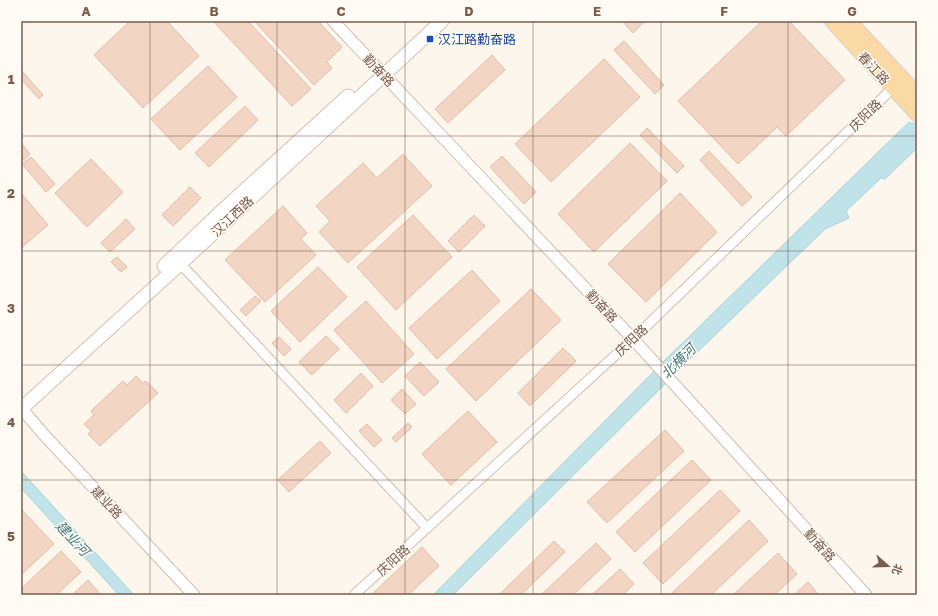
<svg xmlns="http://www.w3.org/2000/svg" width="938" height="616" viewBox="0 0 938 616" font-family="'Golos Text','Noto Sans SC',sans-serif">
  <style>
    .water { fill: #bfe3e8; stroke: #a5d3da }
    .building { fill: #f3d5c3; stroke: #e6bba3 }
    .lines { fill: none; stroke-linecap: round; stroke-linejoin: round }
    .minor-casing { stroke: #d1beb0; stroke-width: 11 }
    .tertiary-casing { stroke: #d1beb0; stroke-width: 13 }
    .secondary-casing { stroke: #d6c0b0; stroke-width: 15 }
    .primary-casing { stroke: #dad1cd; stroke-width: 16 }
    .minor { stroke: #fff; stroke-width: 9 }
    .tertiary { stroke: #fff; stroke-width: 11 }
    .secondary { stroke: #fff; stroke-width: 13 }
    .primary { stroke: #fbd9a5; stroke-width: 14 }
    .grid { fill: none; stroke: #7a5c4d; stroke-width: 1; stroke-opacity: 0.55 }
    .transit-dot { fill: #1a4fb4; stroke: #fffaf3; stroke-width: 1.5 }
    .labels { text-anchor: middle; dominant-baseline: central; stroke-width: 3; stroke-linejoin: round; paint-order: stroke }
    .transit-label { font-size: 13px; fill: #164399; stroke: #fffaf3; text-anchor: start }
    .street-label { font-size: 13px; fill: #7a5c4d; stroke: #fffaf3 }
    .water-label { font-size: 14px; font-style: italic; fill: #437c86; stroke: #fffaf3 }
    .neatline { fill: none; stroke: #7a5c4d; stroke-width: 1.5 }
    .grid-label { font-size: 13px; text-anchor: middle; font-weight: bold; fill: #7a5c4d }
  </style>
  <rect width="100%" height="100%" fill="#fdf6ec"/>
  <path class="water" d="M917,120V148L885,179L881,178L846,211L849,218L825,229L686,363L453,595H433L664,361L909,122L912,124Z
    M21,471L134,595H119L21,488Z"/>
  <path class="building" d="M130,21H167L199,56L143,108L94,55Z
    M213,21H248L311,89L292,106Z
    M254,21H318L342,47L327,62L332,68L314,85Z
    M622,21H645L633,33Z
    M762,21H789L845,80L786,136L777,127L738,164L678,101Z
    M624,41L664,85L655,94L614,50Z
    M492,55L505,70L448,123L435,109Z
    M604,59L640,97L551,182L515,144Z
    M208,66L237,97L180,150L151,119Z
    M22,71L43,95L39,99L21,79V72Z
    M245,106L258,120L209,167L195,153Z
    M647,128L684,166L677,173L640,135Z
    M21,143L30,154L21,162Z
    M630,143L667,181L594,252L558,214Z
    M709,151L752,197L742,206L700,160Z
    M403,154L432,186L348,263L319,232L330,221L316,206L363,163L377,178Z
    M502,156L536,192L524,204L490,167Z
    M31,157L55,184L46,192L22,164Z
    M91,159L123,192L87,227L55,193Z
    M190,187L201,198L173,226L162,215Z
    M21,193L48,225L21,248Z
    M680,193L717,232L646,302L608,264Z
    M283,206L307,233L301,239L316,255L265,302L225,260Z
    M413,215L452,257L396,310L357,267Z
    M474,215L485,226L459,252L448,241Z
    M126,219L135,229L110,252L101,243Z
    M117,257L127,267L121,272L111,262Z
    M318,267L347,297L300,342L271,311Z
    M472,270L500,301L437,359L409,328Z
    M531,289L561,320L476,401L446,369Z
    M255,296L261,301L246,316L240,310Z
    M366,301L414,354L382,383L334,330Z
    M326,336L339,349L312,375L299,362Z
    M279,337L291,349L284,356L272,343Z
    M563,348L576,361L530,406L518,393Z
    M420,362L439,382L424,396L405,376Z
    M361,373L373,386L346,413L334,400Z
    M136,376L143,383L146,381L158,393L100,446L88,434L91,431L84,424L94,415L91,411L123,381L127,385Z
    M402,389L416,404L405,414L391,400Z
    M468,411L497,442L451,485L422,454Z
    M408,423L412,427L396,442L392,438Z
    M367,424L382,440L374,447L359,431Z
    M665,430L684,451L607,523L587,502Z
    M320,441L331,453L289,492L278,480Z
    M692,460L711,480L635,552L616,532Z
    M720,490L740,511L663,584L643,563Z
    M21,509L54,544L21,575Z
    M749,520L768,541L711,595H673L672,593Z
    M554,541L565,552L521,595H503L501,593Z
    M596,543L611,559L573,595H541Z
    M422,547L439,566L408,595H371Z
    M61,551L81,572L56,595H21V589Z
    M778,553L797,574L774,595H733Z
    M620,569L634,584L623,595H592Z
    M88,580L101,595H72Z
    M808,582L819,595H794Z"/>
  <g class="lines">
    <g class="minor-casing">
      <path id="minor" d="M176,259L427,528
        M354,595L633,339L897,84"/>
    </g>
    <g class="tertiary-casing">
      <path id="tertiary" d="M333,21L633,339L866,595
        M21,408L46,437L194,595"/>
    </g>
    <g class="secondary-casing">
      <path id="secondary" d="M164,266L223,210L348,96
        M21,409L180,264L442,21"/>
    </g>
    <g class="primary-casing">
      <path id="primary" d="M832,21L917,114
        M849,21L917,94"/>
    </g>
    <use href="#minor" class="minor"/>
    <use href="#tertiary" class="tertiary"/>
    <use href="#secondary" class="secondary"/>
    <use href="#primary" class="primary"/>
  </g>
  <path class="grid" d="M150,21V595M277,21V595M405,21V595M533,21V595M661,21V595M788,21V595M21,136H917M21,251H917M21,365H917M21,480H917"/>
  <rect class="transit-dot" x="426" y="35" width="8" height="8" rx="2"/>
  <g class="labels">
    <g class="transit-label">
      <text x="438" y="39">汉江路勤奋路</text>
    </g>
    <g class="street-label">
      <text transform="translate(874 68) rotate(47)">春江路</text>
      <text transform="translate(379 70) rotate(47)">勤奋路</text>
      <text transform="translate(865 115) rotate(-44)">庆阳路</text>
      <text transform="translate(232 216) rotate(-43)">汉江西路</text>
      <text transform="translate(602 306) rotate(47)">勤奋路</text>
      <text transform="translate(631 340) rotate(-43)">庆阳路</text>
      <text transform="translate(107 502) rotate(47)">建业路</text>
      <text transform="translate(820 545) rotate(48)">勤奋路</text>
      <text transform="translate(393 560) rotate(-42)">庆阳路</text>
    </g>
    <g class="water-label">
      <text transform="translate(678 361) rotate(-45)">北横河</text>
      <text transform="translate(73 538) rotate(47)">建业河</text>
    </g>
  </g>
  <rect width="938" height="616" fill="none" stroke="#fffaf3" stroke-width="44"/>
  <g transform="translate(888 566) rotate(110)" stroke="#fffaf3" stroke-width="3" paint-order="stroke">
  <path d="M0-3L7 15L0 10L-7 15Z" fill="#7a5c4d"/>
  <text y="-6" font-size="11" font-weight="bold" text-anchor="middle" fill="#7a5c4d">北</text>
  </g>
  <rect x="22" y="22" width="894" height="572" class="neatline"/>
  <g class="grid-label">
    <text x="86" y="16">A</text>
    <text x="214" y="16">B</text>
    <text x="341" y="16">C</text>
    <text x="469" y="16">D</text>
    <text x="597" y="16">E</text>
    <text x="724" y="16">F</text>
    <text x="852" y="16">G</text>
    <text x="11" y="84">1</text>
    <text x="11" y="198">2</text>
    <text x="11" y="313">3</text>
    <text x="11" y="427">4</text>
    <text x="11" y="541">5</text>
  </g>
</svg>
